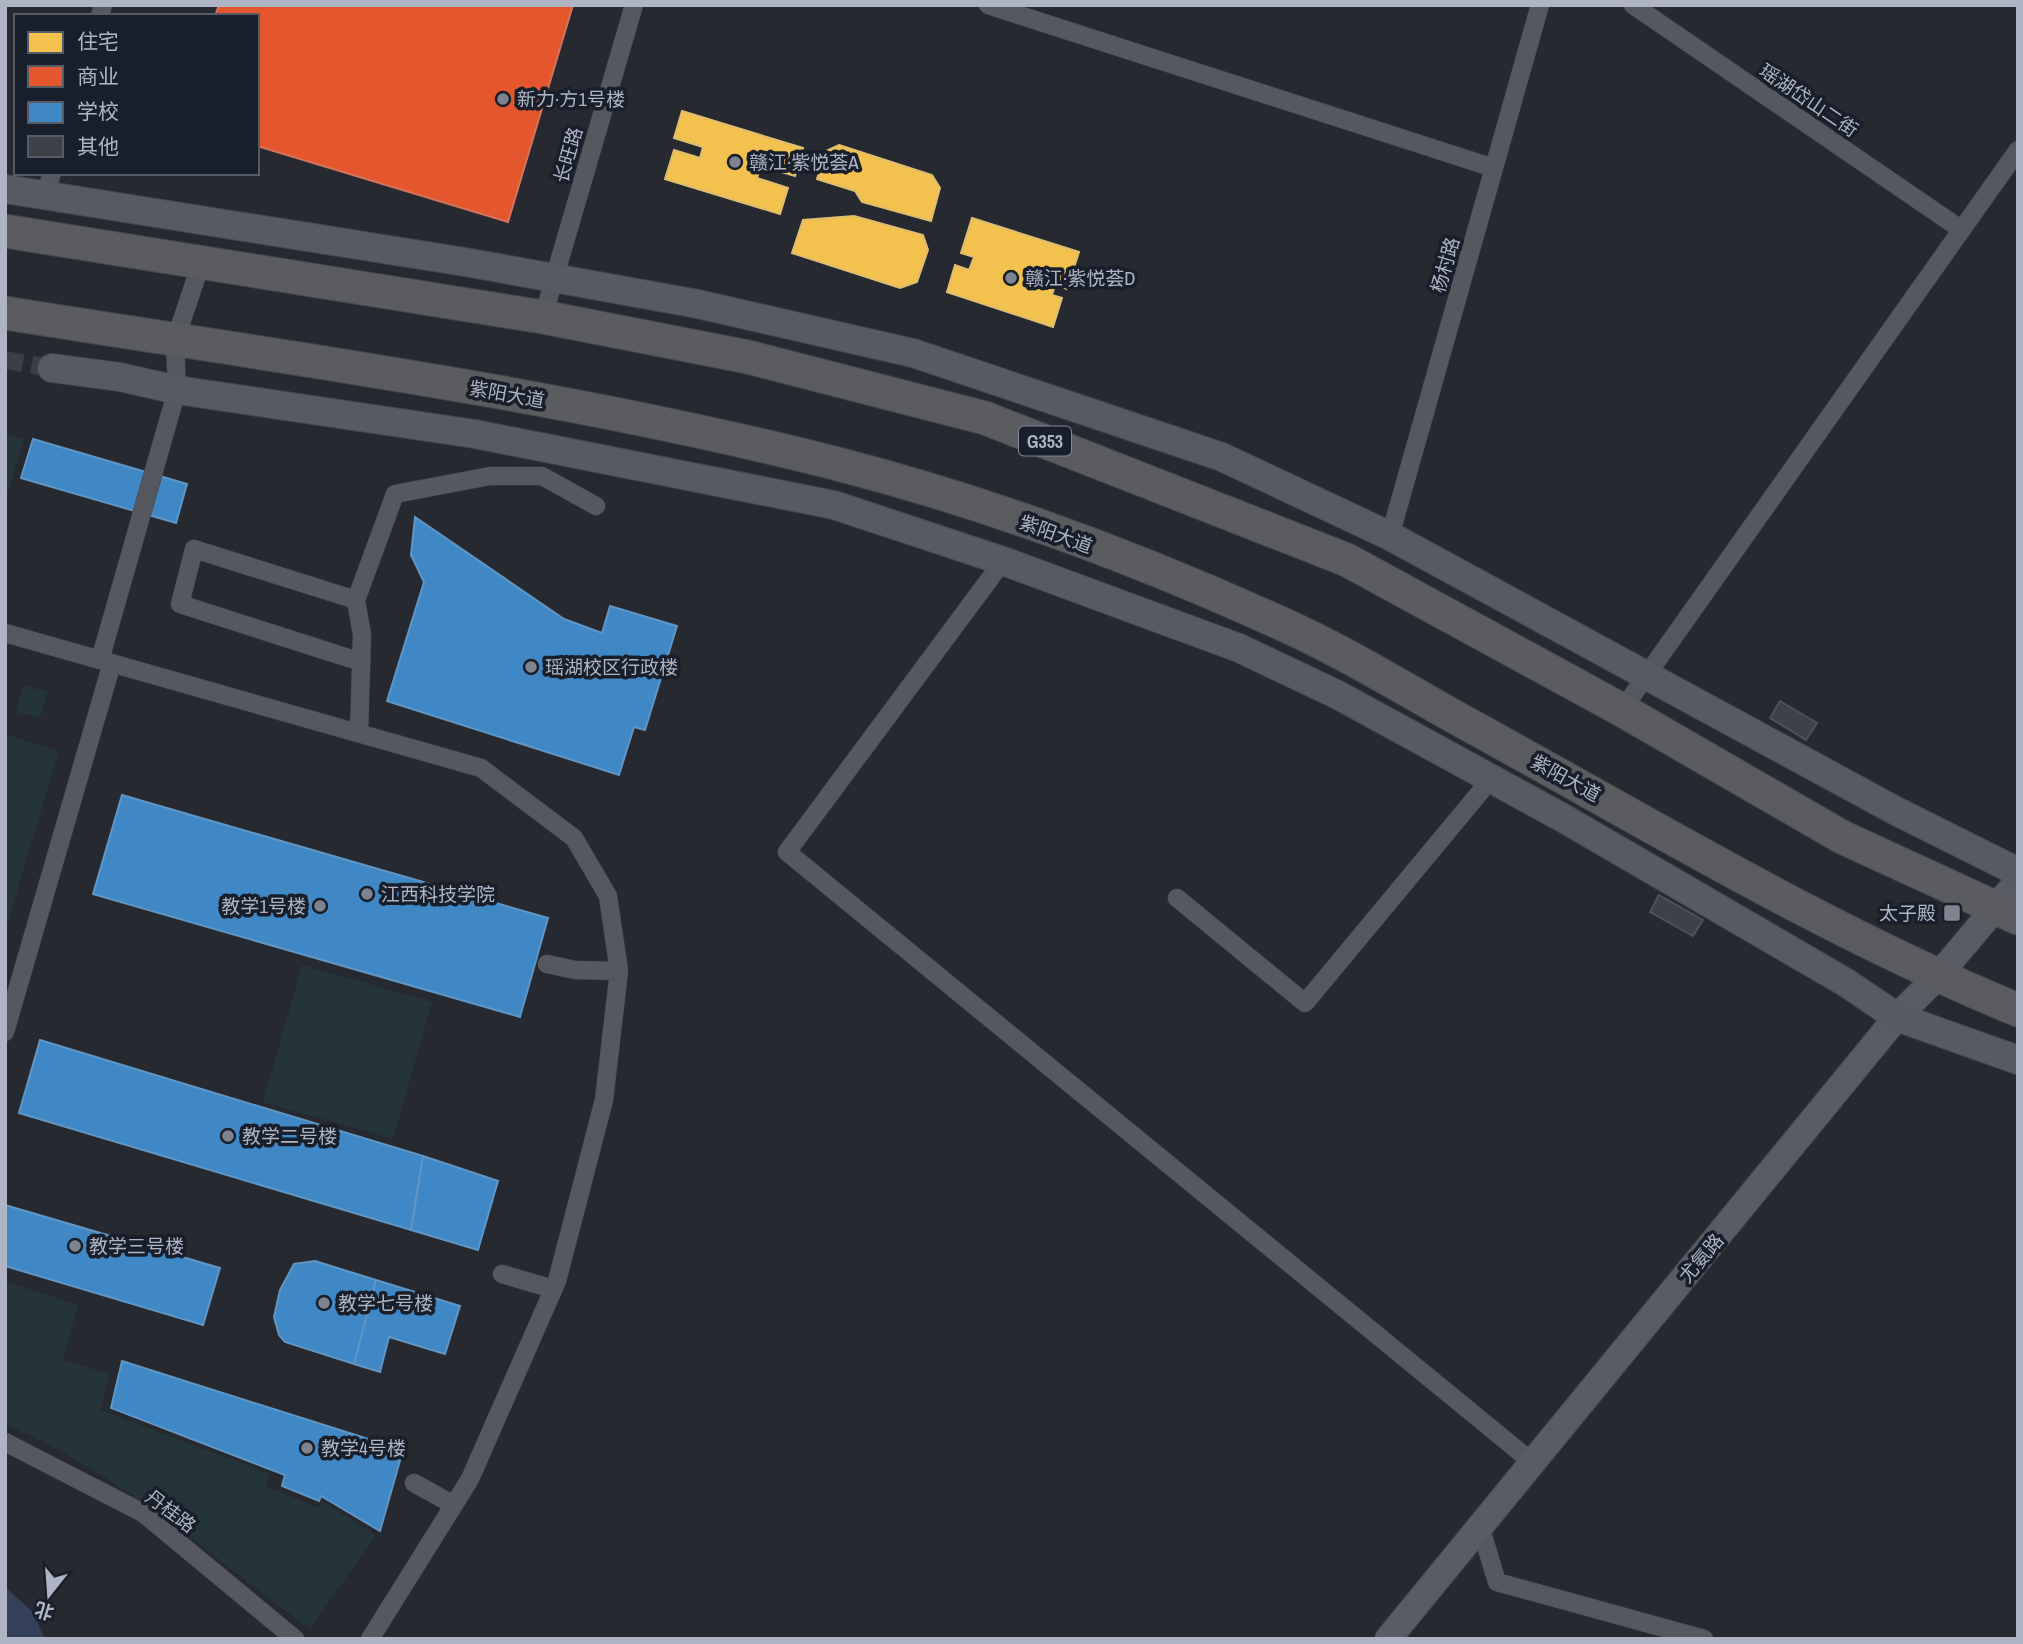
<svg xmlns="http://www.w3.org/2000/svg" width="2023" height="1644" viewBox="0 0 2023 1644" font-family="'Archivo Narrow','Noto Sans SC',sans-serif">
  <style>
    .green { fill: #253438 }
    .water { fill: #343f58 }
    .homes { fill: #f2c14e; stroke: #debd71; stroke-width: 2 }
    .shops { fill: #e4572e; stroke: #d4735b; stroke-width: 2 }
    .schools { fill: #3f88c5; stroke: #6095c4; stroke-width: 2 }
    .building { fill: #3e4148; stroke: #4d5158; stroke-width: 2 }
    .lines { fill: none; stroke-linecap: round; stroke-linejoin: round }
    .street-tunnel { stroke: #3a3e46; stroke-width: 18; stroke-dasharray: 18 9; stroke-linecap: butt }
    .street-casing { stroke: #43454b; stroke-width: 19 }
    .secondary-casing { stroke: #43454b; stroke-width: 28 }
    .primary-casing { stroke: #42464d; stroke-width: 30 }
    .highway-casing { stroke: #42454c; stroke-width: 35 }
    .street { stroke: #55585f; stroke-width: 18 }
    .secondary { stroke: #585c64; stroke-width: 26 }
    .primary { stroke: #575a61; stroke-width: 28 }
    .highway { stroke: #5a5c5f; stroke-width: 33 }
    .poi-dot { fill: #7e8390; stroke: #191f2a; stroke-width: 2.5 }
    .labels { text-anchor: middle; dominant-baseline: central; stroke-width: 7; stroke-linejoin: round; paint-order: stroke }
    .shield { fill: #191f2a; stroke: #818795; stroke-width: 2 }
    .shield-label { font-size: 18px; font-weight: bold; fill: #aeb4c3 }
    .poi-label { font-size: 19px; fill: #aeb4c3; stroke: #191f2a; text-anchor: start }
    .street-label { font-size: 19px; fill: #aeb4c3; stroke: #191f2a }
  </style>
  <rect width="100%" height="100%" fill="#262930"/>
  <path class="green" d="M5,433L24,439L5,503Z
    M23,685L48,692L40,718L16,712Z
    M5,734L59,751L5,932Z
    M302,965L432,1002L393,1139L263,1102Z
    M5,1281L78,1305L63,1360L109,1374L101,1410L269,1474L266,1486L319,1508L322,1501L376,1535L310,1629C212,1557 119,1472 5,1424Z"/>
  <path class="water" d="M5,1587L32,1611L45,1639H5Z"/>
  <path class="homes" d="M240,5H350L333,66L257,44V16H237Z
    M497,5H565L502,211L441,192Z
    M682,111L803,148L795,176L761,166L757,178L788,188L780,214L665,179L674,150L700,158L703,147L674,138Z
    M839,145L932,175L940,188L931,221L862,202L855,191L817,179L826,151Z
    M854,216L923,235L928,250L917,282L900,288L792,253L803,220Z
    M972,218L1079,252L1067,289L1055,285L1052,295L1062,298L1053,327L947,292L955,265L969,270L974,257L961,253Z"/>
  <path class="shops" d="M219,5H573L508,222L257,146V16H215Z"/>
  <path class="schools" d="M33,439L187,484L176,523L21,478Z
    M415,517L564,619L602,633L610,606L677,626L645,730L634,727L619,775L387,701L424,582L411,555Z
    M122,795L548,918L520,1017L93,894Z
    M40,1040L423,1156L411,1230L19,1113Z
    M423,1156L498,1181L478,1250L411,1230Z
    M5,1205L220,1268L203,1325L5,1266Z
    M315,1261L376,1280L354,1364L285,1342L279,1335L274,1317L280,1290L294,1264Z
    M376,1280L460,1306L445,1354L389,1337L380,1372L354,1364Z
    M122,1361L403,1450L380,1531L321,1496L319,1501L282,1486L285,1475L111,1408Z"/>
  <path class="building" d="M1780,701L1817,723L1806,740L1770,718Z
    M1659,895L1703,920L1693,936L1650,912Z"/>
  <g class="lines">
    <path class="street-tunnel" d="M5,360L52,368"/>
    <g class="street-casing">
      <path id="street" d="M988,5L1494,168
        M1633,5L1962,230
        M100,16L103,5
        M45,195L52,173
        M543,317L634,5
        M1390,536L1540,5
        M1003,561L787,852L1532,1462
        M356,600L194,549L180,604L361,662
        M5,633L481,768L574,838L608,896L619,971L604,1100L557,1281L470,1479L370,1639
        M100,660L177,390L175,341L198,272L214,269
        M1622,710L2018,150
        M359,733L362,635L356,600L395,494L490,476H542L596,506
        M1177,898L1305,1003L1491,779
        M547,964L575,970L619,971
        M5,1032L112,663
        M502,1274L553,1289
        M5,1442L143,1513L295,1639
        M414,1483L454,1505
        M1480,1526L1497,1582L1704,1639"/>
    </g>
    <g class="secondary-casing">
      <path id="secondary" d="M1388,1639L1897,1017L1937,977L2018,881"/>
    </g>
    <g class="primary-casing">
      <path id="primary" d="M5,189L465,262L698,304L913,353L1222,457L1390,536L1896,811L2018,872
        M52,368L120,377L177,390L475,434L834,505L1003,561L1239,648L1338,695L1563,818L1845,982L1897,1017L2018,1060"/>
    </g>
    <g class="highway-casing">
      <path id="highway" d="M5,231L543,317L748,357L985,418L1347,560L1622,710L1842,837L2018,918
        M5,313C282,357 562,394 834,463C990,503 1145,561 1291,628C1350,655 1406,690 1462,721C1645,821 1825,931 2018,1010"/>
    </g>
    <use href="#street" class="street"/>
    <use href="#secondary" class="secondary"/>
    <use href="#primary" class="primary"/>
    <use href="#highway" class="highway"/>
  </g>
  <g class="poi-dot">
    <circle cx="503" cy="99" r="7"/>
    <circle cx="735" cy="162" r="7"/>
    <circle cx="1011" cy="278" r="7"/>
    <circle cx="531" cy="667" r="7"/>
    <circle cx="367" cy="894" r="7"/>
    <circle cx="320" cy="906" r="7"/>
    <rect x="1943" y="904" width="18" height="18" rx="3.5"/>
    <circle cx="228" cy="1136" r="7"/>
    <circle cx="75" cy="1246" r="7"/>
    <circle cx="324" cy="1303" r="7"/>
    <circle cx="307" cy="1448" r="7"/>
  </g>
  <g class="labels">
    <rect class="shield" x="1019" y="426.5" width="52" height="29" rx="5"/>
    <g class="shield-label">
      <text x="1045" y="441">G353</text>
    </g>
    <g class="poi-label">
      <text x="517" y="99">新力·方1号楼</text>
      <text x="749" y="162">赣江·紫悦荟A</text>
      <text x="1025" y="278">赣江·紫悦荟D</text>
      <text x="545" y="667">瑶湖校区行政楼</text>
      <text x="381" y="894">江西科技学院</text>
      <text x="306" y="906" text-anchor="end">教学1号楼</text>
      <text x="1936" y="913" text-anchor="end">太子殿</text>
      <text x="242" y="1136">教学二号楼</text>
      <text x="89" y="1246">教学三号楼</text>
      <text x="338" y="1303">教学七号楼</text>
      <text x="321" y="1448">教学4号楼</text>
    </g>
    <g class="street-label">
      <text transform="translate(1809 100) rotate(34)">瑶湖岱山二街</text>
      <text transform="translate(568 155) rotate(-74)">长旺路</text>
      <text transform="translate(1445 265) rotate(-74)">杨村路</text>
      <text transform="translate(507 394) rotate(10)">紫阳大道</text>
      <text transform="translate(1056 534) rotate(20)">紫阳大道</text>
      <text transform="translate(1566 778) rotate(29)">紫阳大道</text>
      <text transform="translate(1701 1258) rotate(-50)">尤氨路</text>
      <text transform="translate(171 1511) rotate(37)">丹桂路</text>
    </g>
  </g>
  <rect width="2023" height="1644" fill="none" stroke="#aeb4c3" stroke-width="14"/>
  <rect x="14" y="14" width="245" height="161" fill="#191f2a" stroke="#555b67" stroke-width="2"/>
  <rect x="28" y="32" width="35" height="21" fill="#f2c14e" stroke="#555b67" stroke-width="2"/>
  <text x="77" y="49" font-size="21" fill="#aeb4c3">住宅</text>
  <rect x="28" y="66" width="35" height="21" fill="#e4572e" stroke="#555b67" stroke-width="2"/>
  <text x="77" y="84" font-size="21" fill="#aeb4c3">商业</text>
  <rect x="28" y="102" width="35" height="21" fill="#3f88c5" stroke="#555b67" stroke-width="2"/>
  <text x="77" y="119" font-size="21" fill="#aeb4c3">学校</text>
  <rect x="28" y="136" width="35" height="21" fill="#3e4148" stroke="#555b67" stroke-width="2"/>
  <text x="77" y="154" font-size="21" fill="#aeb4c3">其他</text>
  <g transform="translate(49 1595) rotate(197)" stroke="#191f2a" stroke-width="5" paint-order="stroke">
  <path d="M0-5L12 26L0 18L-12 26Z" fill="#aeb4c3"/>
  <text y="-10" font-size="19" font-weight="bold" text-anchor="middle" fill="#aeb4c3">北</text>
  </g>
</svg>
